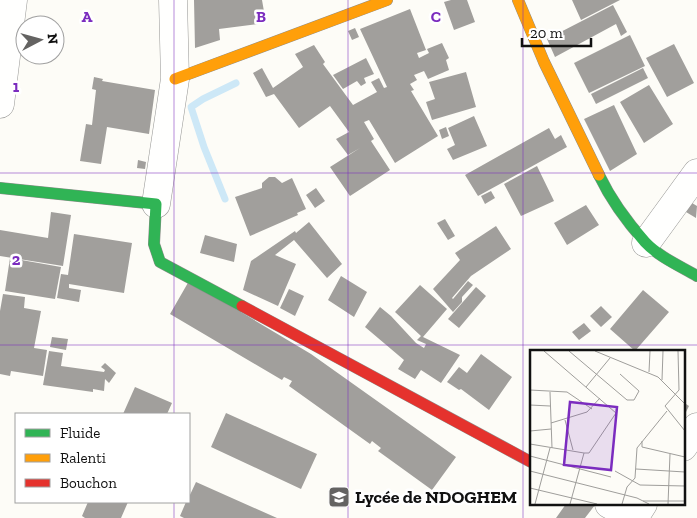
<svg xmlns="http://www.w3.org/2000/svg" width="697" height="518" viewBox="0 0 697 518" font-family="'Zilla Slab',serif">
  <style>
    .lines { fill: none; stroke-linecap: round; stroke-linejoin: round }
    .stream { stroke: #cde8f7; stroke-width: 7 }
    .building { fill: #a19f9c }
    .street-casing { stroke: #979795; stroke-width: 29 }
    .fast-casing { stroke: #8e8d8b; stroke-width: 12 }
    .slow-casing { stroke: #8e8d8b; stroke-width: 12 }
    .jam-casing { stroke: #8e8d8b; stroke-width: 12 }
    .street { stroke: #fffffe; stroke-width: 28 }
    .fast { stroke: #30b455; stroke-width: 11 }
    .slow { stroke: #ff9f0a; stroke-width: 11 }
    .jam { stroke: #e5322d; stroke-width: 11 }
    .grid { fill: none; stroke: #7b2cbf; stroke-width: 1; stroke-opacity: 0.55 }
    .labels { text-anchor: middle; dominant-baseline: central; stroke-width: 5; stroke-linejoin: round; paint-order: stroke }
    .poi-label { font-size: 18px; font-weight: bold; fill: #111; stroke: #fff; text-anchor: start }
    .inset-road { fill: none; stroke: #9f9e9b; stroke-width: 1 }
    .view { fill: #7b2cbf; fill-opacity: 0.15; stroke: #7b2cbf; stroke-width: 2.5 }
    .inset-edge { fill: none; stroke: #111; stroke-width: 2.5 }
    .grid-label { font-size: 16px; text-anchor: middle; font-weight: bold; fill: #7b2cbf; stroke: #fff; stroke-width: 5; stroke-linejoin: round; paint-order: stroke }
  </style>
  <rect width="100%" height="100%" fill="#fdfcf7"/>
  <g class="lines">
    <path class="stream" d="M225,199L204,147L191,107L203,99L236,83"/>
  </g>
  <path class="building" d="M194,0H262L266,23L219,29L220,40L195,48Z
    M451,0H467L475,22L454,30L444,2Z
    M572,0H620L581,20Z
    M613,5L627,32L621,36L616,24L555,57L547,39Z
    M410,9L426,50L417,53L419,58L429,53L427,49L442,43L449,58L446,60L449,70L428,79L424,71L414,75L417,80L410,84L414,90L411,91L438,136L395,163L369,120L364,122L374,139L371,141L390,170L350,196L330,167L360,148L348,155L336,139L349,132L330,106L299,128L274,94L266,97L253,73L262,68L273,88L303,67L295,54L314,45L325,62L323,64L353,105L377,92L371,82L379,78L384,88L387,87L360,29Z
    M355,28L359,37L352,40L348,31Z
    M630,35L645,66L589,93L574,63Z
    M674,44L694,83L667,97L646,58Z
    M366,58L374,74L364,78L366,83L361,86L357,81L343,89L333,75Z
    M643,68L648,78L596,104L591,94Z
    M466,72L476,107L432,120L426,102L435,99L429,82Z
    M94,77L103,79L102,81L155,90L149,134L107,127L101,164L80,161L86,124L92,125L96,90L92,89Z
    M649,85L673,124L644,143L620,102Z
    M614,105L637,154L610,171L584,119Z
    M474,116L487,146L453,160L447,149L455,145L448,128Z
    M446,127L449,136L442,139L439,130Z
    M549,128L555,139L561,135L567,147L478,196L465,175Z
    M138,160L146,162L145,169L137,168Z
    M537,166L554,201L521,216L504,184Z
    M269,177H275L282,183L292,178L306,209L297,213L298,215L250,236L235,197L262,188V183Z
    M316,188L325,201L315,208L306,195Z
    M491,191L495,198L485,204L481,196Z
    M692,203L697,206L696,218L686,212Z
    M586,205L599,225L567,245L554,223Z
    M51,212L71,215L63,266L0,256V230L48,238Z
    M445,219L455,236L448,240L437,223Z
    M309,222L342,264L327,278L294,240L275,255L296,264L278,306L243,290L251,261L295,231L296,233Z
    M496,226L511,249L471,276L452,298L453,299L468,281L473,285L462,297V302L453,312L433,289L460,260L455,253Z
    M74,234L132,243L124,293L69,284V288L81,290L79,302L57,298L61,274L68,275Z
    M205,235L237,244L234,262L200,253Z
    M10,258L61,267L55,299L5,291Z
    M341,276L367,292L354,317L328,300Z
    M189,281L311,354L456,457L432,490L378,451L381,448L372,441L370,444L289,386L292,381L284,377L282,380L170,314Z
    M420,285L447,309L423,337L460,355L441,383L421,370L415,379L398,369L404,360L365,327L380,307L391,316L416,343L424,348L426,344L417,340L421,336L395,312Z
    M476,287L486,296L459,328L448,319Z
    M289,289L304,296L295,316L280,308Z
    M643,290L669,312L635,351L610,329Z
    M3,294L25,297L24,308L41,311L34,348L47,350L43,376L11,371L10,376L0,374V311Z
    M601,306L612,317L601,327L590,316Z
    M584,323L591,331L579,340L572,332Z
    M52,337L68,339L66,350L50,347Z
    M49,351L63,353L61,366L104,372L105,370L101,367L105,363L116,373L109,383L105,379L104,391L93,389V392L43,385Z
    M481,354L512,377L489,410L461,389L459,390L447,382L459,367L467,373Z
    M135,387L172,403L167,414H123Z
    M683,402L689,406L683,418Z
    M226,413L317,454L301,489L211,447Z
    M196,482L277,518H184L180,516L186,502H189V497Z
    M88,502H128L121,518H85L82,516Z
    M566,504H594L595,505L585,518H556Z"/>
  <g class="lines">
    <g class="street-casing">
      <path id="street" d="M0,104L13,0
        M156,204L175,79L173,0
        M646,243L697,173
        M683,447L697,427
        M609,504L634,518L643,504"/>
    </g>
    <g class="fast-casing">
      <path id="fast" d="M599,175C610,198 628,223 645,242C659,257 680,266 697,276
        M0,188L156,204L154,244L160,262L242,306"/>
    </g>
    <g class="slow-casing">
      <path id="slow" d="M518,0L544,62L599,175
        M175,79L387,0"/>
    </g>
    <g class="jam-casing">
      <path id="jam" d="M242,306L531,462"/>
    </g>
    <use href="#street" class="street"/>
    <use href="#fast" class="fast"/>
    <use href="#slow" class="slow"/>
    <use href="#jam" class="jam"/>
  </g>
  <path class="grid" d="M174,0V414M348,0V518M523,0V518M0,173H697M0,345H697M174,502V518"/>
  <defs>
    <g id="school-square" transform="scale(1.125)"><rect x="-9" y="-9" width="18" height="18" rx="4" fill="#646362" stroke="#fff"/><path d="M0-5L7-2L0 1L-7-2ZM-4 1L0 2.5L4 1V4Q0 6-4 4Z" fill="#fff"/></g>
  </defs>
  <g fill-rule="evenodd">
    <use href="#school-square" x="339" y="497"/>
  </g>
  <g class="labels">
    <g class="poi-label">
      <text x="355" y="497">Lycée de NDOGHEM</text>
    </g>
  </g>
  <g transform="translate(530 350)">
    <rect width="155" height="155" fill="#fdfcf7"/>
    <path class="inset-road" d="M14,1L86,63L59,103H54L40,154M39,1L97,50H104L109,41L90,24M65,1L128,27L155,54M148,1L149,40L135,56L155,81M119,22L120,1M132,30L133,1M56,37L80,8M0,40L37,42L62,59M20,42L22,98M0,55L20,56M35,70L43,100M21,73L57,62L70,48M0,81L21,79M112,91V97L155,107M0,94L54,103M0,106L81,127M106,119L155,122M0,121L107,148L119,154M85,121L110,135L155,136M0,138L67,154M113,151H155M5,154L20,98M92,154L97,137L105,128L107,98L137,61M138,154L140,104"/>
    <path class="view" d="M40,52L87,57L81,120L34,115Z"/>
    <rect width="155" height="155" class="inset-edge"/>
  </g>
  <g class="grid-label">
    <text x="87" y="22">A</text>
    <text x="261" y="22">B</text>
    <text x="436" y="22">C</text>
    <text x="16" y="92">1</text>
    <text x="16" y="265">2</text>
  </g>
  <rect x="15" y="413" width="175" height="90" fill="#ffffff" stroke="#a0a0a0"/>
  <rect x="25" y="429" width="25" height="8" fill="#30b455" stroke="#a0a0a0"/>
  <text x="60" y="438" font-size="15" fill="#111111">Fluide</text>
  <rect x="25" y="454" width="25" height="8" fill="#ff9f0a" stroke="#a0a0a0"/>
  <text x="60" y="463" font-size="15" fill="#111111">Ralenti</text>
  <rect x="25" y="479" width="25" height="8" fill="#e5322d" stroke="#a0a0a0"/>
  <text x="60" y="488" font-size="15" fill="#111111">Bouchon</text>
  <g transform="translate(40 40) rotate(84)"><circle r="24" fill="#ffffff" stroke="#a0a0a0"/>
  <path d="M0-4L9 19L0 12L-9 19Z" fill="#646362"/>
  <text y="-8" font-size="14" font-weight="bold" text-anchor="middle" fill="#111111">N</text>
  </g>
  <path d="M522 38v8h69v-8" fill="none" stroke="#111111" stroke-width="2.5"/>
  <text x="530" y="38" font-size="15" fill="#111111" stroke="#ffffff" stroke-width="4" paint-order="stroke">20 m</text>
</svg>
